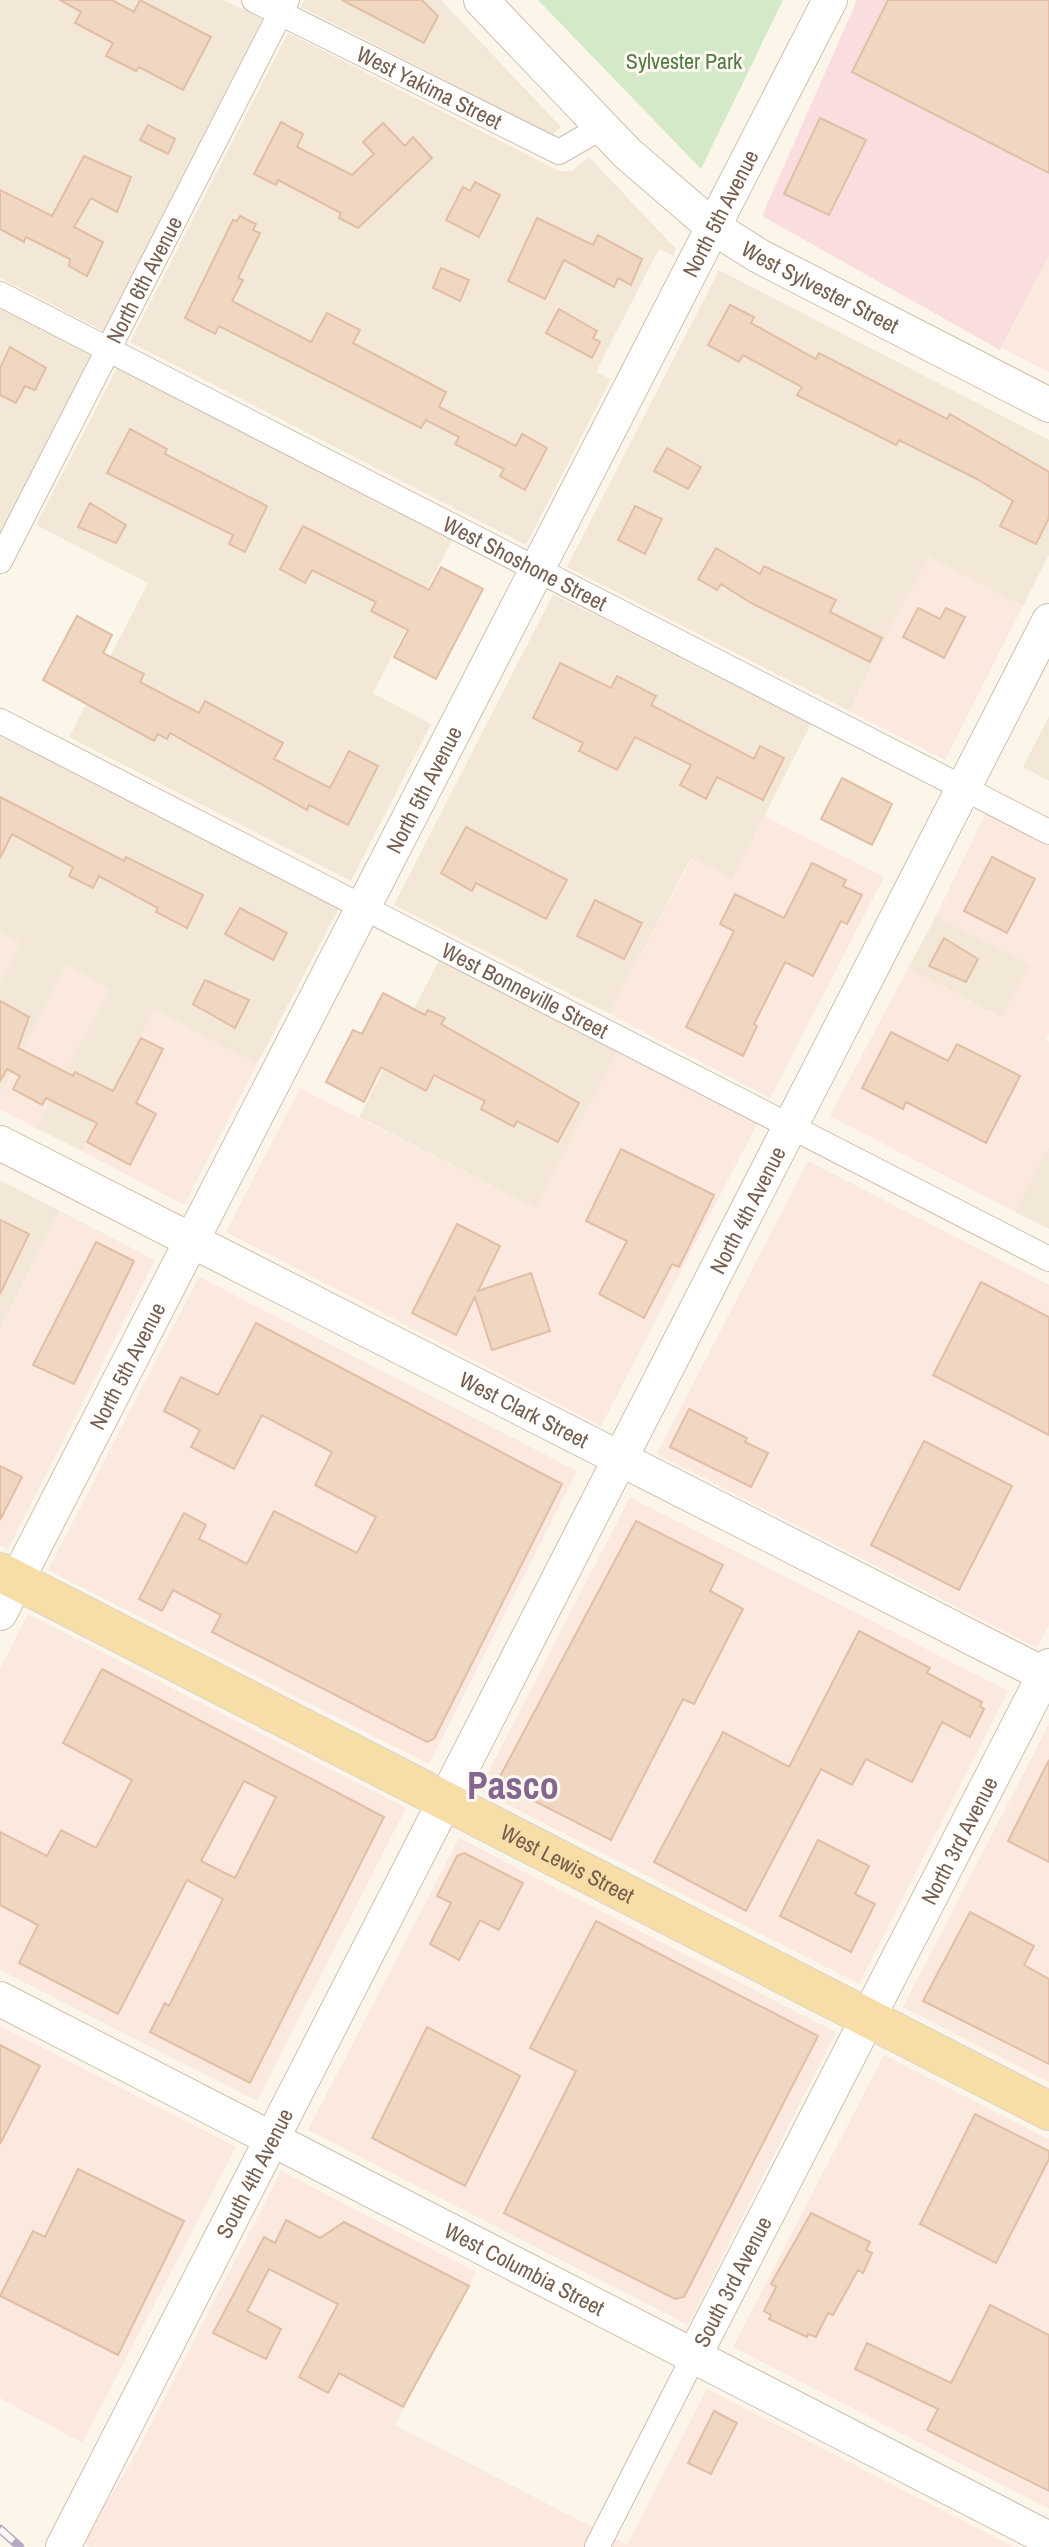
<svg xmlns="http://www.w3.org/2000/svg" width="1049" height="2547" viewBox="0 0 1049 2547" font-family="'Archivo Narrow',sans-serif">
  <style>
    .residential { fill: #f3e8d8 }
    .commercial { fill: #fbe8de }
    .medical { fill: #f9dddf }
    .green { fill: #d4e9c8 }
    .building { fill: #f0d7c2; stroke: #e2bea4; stroke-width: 2; fill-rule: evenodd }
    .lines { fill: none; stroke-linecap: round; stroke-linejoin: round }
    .street-casing { stroke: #cebeb0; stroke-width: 26 }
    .secondary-casing { stroke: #d0bfad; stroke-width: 36 }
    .primary-casing { stroke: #dbd5d1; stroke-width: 40 }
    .street { stroke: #fff; stroke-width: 24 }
    .secondary { stroke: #fff; stroke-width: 34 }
    .primary { stroke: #f7dda6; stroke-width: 38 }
    .rail-casing { stroke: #b9a7c6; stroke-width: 9 }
    .rail { stroke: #fef9f0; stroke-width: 6; stroke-dasharray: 18; stroke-linecap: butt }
    .labels { text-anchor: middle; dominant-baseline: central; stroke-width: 6; stroke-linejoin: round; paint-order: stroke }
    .park-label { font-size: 22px; fill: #537b46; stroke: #fef9f0 }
    .street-label { font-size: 22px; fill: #765e4e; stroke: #fef9f0 }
    .town-label { font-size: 38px; font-weight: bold; fill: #856691; stroke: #fef9f0 }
  </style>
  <rect width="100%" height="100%" fill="#fcf6ea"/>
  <path class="residential" d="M0,0H224L262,19L104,331L0,278Z
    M304,0H441L561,127L553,135L301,7Z
    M288,33L559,171H572L589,157L676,249L673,256L659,249L596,372L611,379L526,545L130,342Z
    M719,270L1049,440V555L1023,606L928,557L849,711L567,567Z
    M0,308L91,355L0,534Z
    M117,368L452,540L373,693L431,724L351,881L69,737L148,583L36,525Z
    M553,594L811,724L732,879L691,858L610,1014L394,905Z
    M1049,716V781L1023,767Z
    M0,733L339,908L257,1064L154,1010L82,1151L36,1128L109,988L0,1093V980L19,943L0,932Z
    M936,916L1030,965L1002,1018L908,968Z
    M439,960L617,1051L537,1209L359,1117Z
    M1049,1146V1229L1015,1212Z
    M0,1180L60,1211L0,1329Z"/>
  <path class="commercial" d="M1049,256V372L1002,348Z
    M928,557L1023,606L945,760L849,711Z
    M986,813L1049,846V1033L1046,1040L1049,1042V1146L1015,1212L830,1116L908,968L1001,1018L1029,965L936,916Z
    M764,816L884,877L770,1098L610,1014L692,858L732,879Z
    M0,932L19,943L0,980Z
    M67,965L109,988L36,1128L0,1109V1093Z
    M154,1009L257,1064L184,1205L82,1151Z
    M617,1051L757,1124L601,1426L226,1232L300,1088L537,1209Z
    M808,1161L1049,1285V1625L1037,1648L657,1454Z
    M60,1211L155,1260L8,1549L0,1545V1329Z
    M199,1277L577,1471L429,1764L48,1570Z
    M630,1497L1008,1691L859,1984L479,1790Z
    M28,1614L406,1808L257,2101L0,1970V1669Z
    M1049,1724V2082L903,2007Z
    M459,1838L836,2032L688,2325L308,2130Z
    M0,2026L236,2147L82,2443L0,2398Z
    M884,2055L1049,2139V2509L733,2347Z
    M281,2171L476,2272L395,2425L627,2545L707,2389L1014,2547H91L82,2542L133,2459Z"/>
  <path class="medical" d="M857,0H1049V256L1000,350L762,216Z"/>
  <path class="green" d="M538,0H783L701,169Z"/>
  <path class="building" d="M60,0H112L134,12L140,0L211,37L183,90L139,67L136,71L106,56L113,43L75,23L81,12Z
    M342,0H422L438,16L424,43Z
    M888,0H1049V173L852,72Z
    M820,118L866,140L829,215L784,194Z
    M281,122L303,134L297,147L352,175L374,154L363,142L383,123L405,146L413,137L432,158L358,228L339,218L341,213L278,180L276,185L254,174Z
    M148,125L175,139L168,154L140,140Z
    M84,156L131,177L117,212L91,198L74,227L103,242L87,276L69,266L70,259L26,237L24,242L0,229V190L52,216Z
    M475,182L500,195L479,237L446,220L463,187L470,191Z
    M240,216L256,224L253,230L260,233L238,278L243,280L232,301L311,342L327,313L360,330L353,343L446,392L439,407L516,446L522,434L547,448L525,490L500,476L504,469L455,444L459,437L426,420L421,428L219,326L215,334L185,318L233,220L237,221Z
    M537,218L593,245L598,235L642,259L631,285L618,278L614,287L564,260L545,299L508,281Z
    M441,268L469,280L460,301L433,288Z
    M730,305L754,317L751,323L816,359L819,353L947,419L950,414L1049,472V518L1036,544L1000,526L1013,501L977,479L899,440L896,445L797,395L802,387L743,355L739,362L708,345Z
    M559,309L597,331L593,338L600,342L592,358L546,333Z
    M10,347L46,368L35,390L25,386L16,403L0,395V368Z
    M130,429L167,449L165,454L267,506L245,552L229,544L233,535L107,473Z
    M667,448L701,467L688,489L654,471Z
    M90,503L126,525L116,543L78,527Z
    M635,506L662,519L645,554L618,540Z
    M303,526L429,590L441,567L483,589L436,679L394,657L408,630L371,611L376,602L312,570L305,583L280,569Z
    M716,548L760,574L764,566L836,600L830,612L882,638L870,662L751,603L721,584L717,590L698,579Z
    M918,608L940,619L946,608L965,617L944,658L903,637Z
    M77,616L112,635L103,653L144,674L140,682L199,713L205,701L283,743L274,759L330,788L349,751L378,766L348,825L309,805L307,810L170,733L167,739L158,734L154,741L43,680Z
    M560,663L611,688L617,676L656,696L651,705L754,759L760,746L784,758L763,800L717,777L706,799L680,785L691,765L635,737L617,770L579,751L583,743L533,718Z
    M842,778L892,804L872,845L821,819Z
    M0,797L124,861L126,857L203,895L187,928L156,912L158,908L99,876L93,888L69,876L73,867L12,834L0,858Z
    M466,827L567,880L546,919L476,883L472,891L441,873Z
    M992,857L1035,879L1007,933L964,911Z
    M812,863L846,880L843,886L862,895L847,924L841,921L813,976L785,962L754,1024L757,1026L743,1056L686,1027L734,931L720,924L735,894L784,918Z
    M595,900L642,923L624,959L577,936Z
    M240,908L287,933L273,960L225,934Z
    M944,938L978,959L966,982L929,966Z
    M205,980L249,1000L235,1028L193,1004Z
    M383,993L425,1015L428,1010L445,1018L441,1024L579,1103L558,1142L517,1121L514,1127L481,1109L485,1101L434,1075L426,1091L381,1067L364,1102L326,1082L353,1030L362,1034Z
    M0,1001L29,1017L18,1048L73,1076L75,1072L113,1091L141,1038L163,1049L136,1103L156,1114L130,1165L87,1142L97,1123L46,1098L42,1105L13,1089L20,1076L7,1069L0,1081Z
    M891,1032L948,1061L957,1044L1020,1076L986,1143L906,1102L903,1109L862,1088Z
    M621,1149L714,1195L679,1267L672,1264L644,1318L599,1294L627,1241L586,1221Z
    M0,1220L29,1234L0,1294Z
    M457,1224L500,1246L478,1291L531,1273L550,1331L492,1350L475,1297L456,1335L412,1313Z
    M96,1242L134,1261L74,1384L33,1365Z
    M981,1282L1049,1317V1435L933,1375Z
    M256,1323L562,1484L434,1739L427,1742L212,1632L221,1615L173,1590L162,1611L139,1599L184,1513L206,1525L199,1539L247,1564L274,1511L357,1553L376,1517L315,1485L332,1452L262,1415L234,1469L191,1447L200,1430L164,1411L181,1377L218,1395Z
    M689,1409L747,1438L745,1442L768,1453L751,1487L670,1447Z
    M924,1441L1012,1486L959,1590L871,1545Z
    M0,1466L22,1477L0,1520Z
    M636,1521L723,1565L710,1591L743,1609L694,1704L683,1699L611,1840L497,1782Z
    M859,1631L930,1668L927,1673L982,1702L980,1706L984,1709L970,1737L942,1722L912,1782L866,1759L852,1785L821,1769L746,1911L654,1862L723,1732L789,1767Z
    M102,1669L384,1817L250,2083L150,2032L165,2003L169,2006L223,1899L187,1880L118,2014L19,1963L38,1925L0,1905V1832L47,1856L61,1830L96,1848L132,1780L63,1743ZM244,1781L276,1797L235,1878L201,1861Z
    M1049,1760V1862L1008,1841Z
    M818,1840L869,1866L855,1894L875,1904L851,1952L780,1916Z
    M464,1853L523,1883L499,1930L480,1920L459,1960L430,1944L451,1903L437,1896L457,1856Z
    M970,1912L1034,1946L1024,1965L1049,1979V2064L923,2001Z
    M596,1921L818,2036L684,2297L675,2299L504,2213L576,2071L530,2048Z
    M427,2027L520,2076L465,2186L372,2138Z
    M0,2045L40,2066L0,2144Z
    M975,2114L1049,2151V2159L996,2263L920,2224Z
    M78,2169L184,2221L118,2355L0,2296L33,2231L45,2237Z
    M811,2213L870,2242L866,2250L872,2253L863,2273L858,2270L833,2315L828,2313L816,2337L808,2334L807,2337L769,2319L771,2315L764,2311L776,2287L771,2284Z
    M286,2220L320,2238L344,2222L469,2286L403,2407L339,2373L328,2393L299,2377L338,2304L269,2269L247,2311L281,2329L266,2359L213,2333L264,2237L275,2243Z
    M990,2305L1049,2335V2491L927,2430L938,2409L855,2369L867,2343L951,2383Z
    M714,2411L737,2423L711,2474L688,2463Z"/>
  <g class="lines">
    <g class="street-casing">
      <g id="street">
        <path id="s1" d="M254,0L559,152L602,127"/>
        <path id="s2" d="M0,294L1049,832"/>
        <path id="s3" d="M0,561L287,0"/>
        <path id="s4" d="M0,721L1049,1259"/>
        <path d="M597,2547L693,2358"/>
      </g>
    </g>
    <g class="secondary-casing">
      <g id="secondary">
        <path id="s5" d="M481,0L627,153L713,227L759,256L1049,405"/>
        <path id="s6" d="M0,1143L1049,1677"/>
        <path id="s7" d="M0,1613L830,0"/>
        <path id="s8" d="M0,1999L1049,2539"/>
        <path id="s9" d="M693,2358L1049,1666"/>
        <path id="s10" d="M63,2547L1049,621"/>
      </g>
    </g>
    <g class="primary-casing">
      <g id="primary">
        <path id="s11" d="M0,1572L1049,2111"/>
      </g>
    </g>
    <use href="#street" class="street"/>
    <use href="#secondary" class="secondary"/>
    <use href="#primary" class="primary"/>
    <g class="rail-casing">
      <path id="rail" d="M0,2529L20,2547"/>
    </g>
    <use href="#rail" class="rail"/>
  </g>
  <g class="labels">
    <g class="park-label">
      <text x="684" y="61">Sylvester Park</text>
    </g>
    <g class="street-label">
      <text stroke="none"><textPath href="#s1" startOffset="196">West Yakima Street</textPath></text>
      <text stroke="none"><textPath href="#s7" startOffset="1574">North 5th Avenue</textPath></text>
      <text stroke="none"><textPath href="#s3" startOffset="316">North 6th Avenue</textPath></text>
      <text stroke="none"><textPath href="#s5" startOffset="448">West Sylvester Street</textPath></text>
      <text stroke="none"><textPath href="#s2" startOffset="590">West Shoshone Street</textPath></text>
      <text stroke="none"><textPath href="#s7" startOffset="926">North 5th Avenue</textPath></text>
      <text stroke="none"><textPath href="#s4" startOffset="590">West Bonneville Street</textPath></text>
      <text stroke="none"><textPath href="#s10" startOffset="1502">North 4th Avenue</textPath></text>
      <text stroke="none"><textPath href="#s7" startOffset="278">North 5th Avenue</textPath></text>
      <text stroke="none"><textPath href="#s6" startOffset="588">West Clark Street</textPath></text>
      <text stroke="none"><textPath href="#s9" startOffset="582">North 3rd Avenue</textPath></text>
      <text stroke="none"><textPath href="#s11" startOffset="638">West Lewis Street</textPath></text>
      <text stroke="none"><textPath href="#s10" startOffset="420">South 4th Avenue</textPath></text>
      <text stroke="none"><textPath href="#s8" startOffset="590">West Columbia Street</textPath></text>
      <text stroke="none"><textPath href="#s9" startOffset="86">South 3rd Avenue</textPath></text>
    </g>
    <g class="town-label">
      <text x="513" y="1785">Pasco</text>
    </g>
  </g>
</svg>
